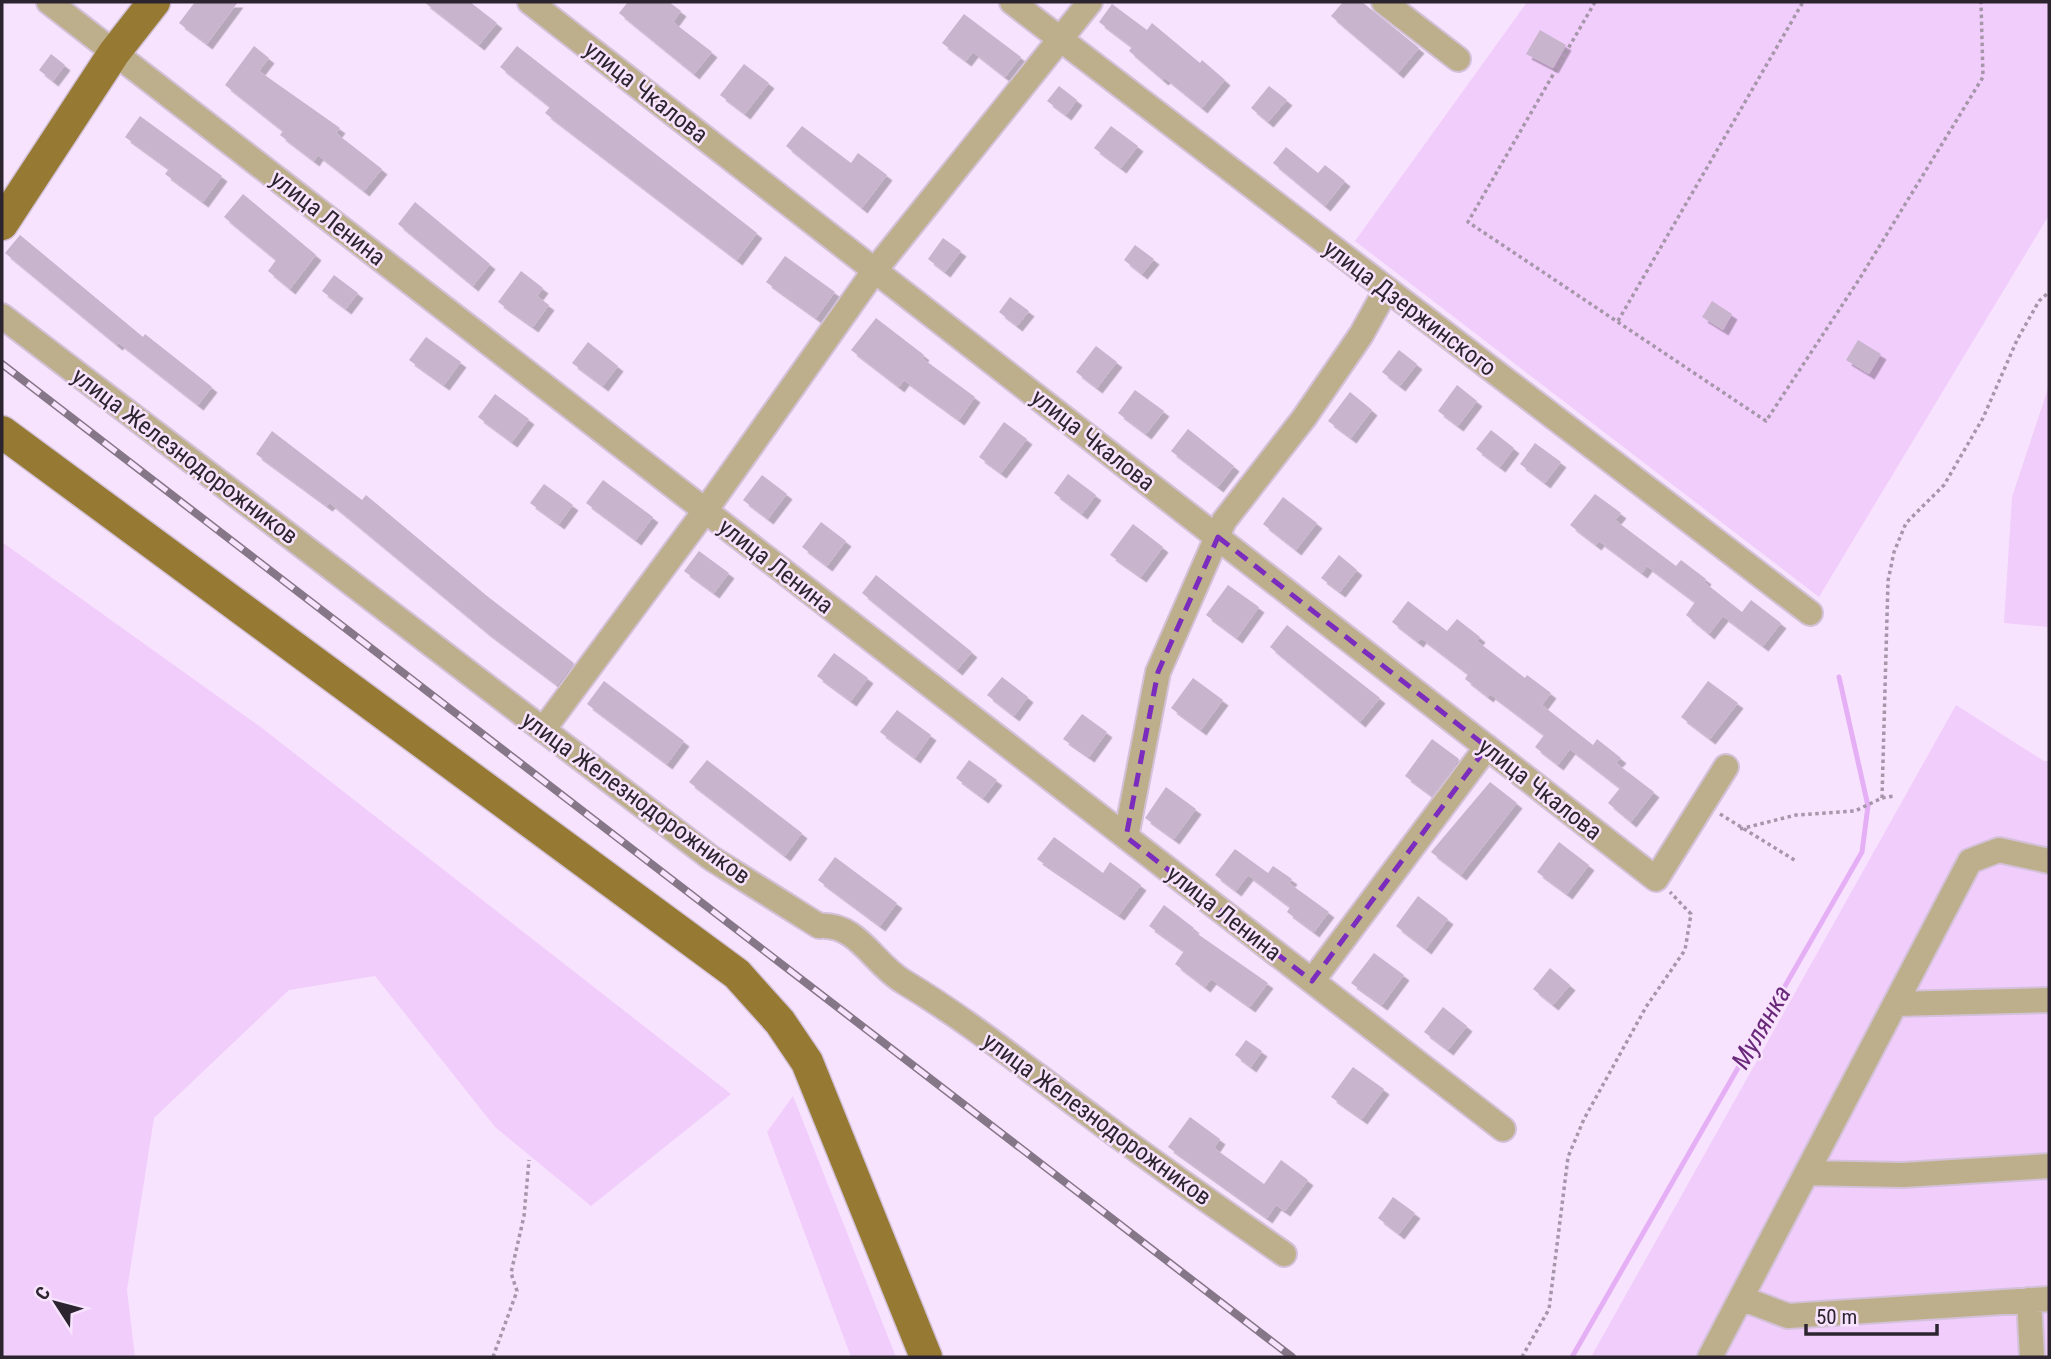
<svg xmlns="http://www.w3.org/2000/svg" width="2051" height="1359" viewBox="0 0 2051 1359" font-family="'Roboto Condensed',sans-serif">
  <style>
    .green { fill: #f1cdfb }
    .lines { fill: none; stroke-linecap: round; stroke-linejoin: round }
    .stream { stroke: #e5aff5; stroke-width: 5 }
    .building { fill: #c8b4cd; filter: url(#shadow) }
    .minor-casing { stroke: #d3c1d9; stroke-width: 28 }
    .major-casing { stroke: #d3c1d9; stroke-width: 35 }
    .path { stroke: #a696aa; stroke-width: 3.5; stroke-dasharray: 3.5 3.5; stroke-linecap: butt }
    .minor { stroke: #beaf8c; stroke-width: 24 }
    .major { stroke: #967a33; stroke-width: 32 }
    .rail-casing { stroke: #857788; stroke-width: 8 }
    .rail { stroke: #f8e3fe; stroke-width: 5; stroke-dasharray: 16; stroke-linecap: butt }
    .marked { fill: none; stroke: #7b2cbf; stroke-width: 5; stroke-dasharray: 14 9; stroke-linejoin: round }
    .labels { text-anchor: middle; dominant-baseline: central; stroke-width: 5; stroke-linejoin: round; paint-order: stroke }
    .street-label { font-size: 24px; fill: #2c242e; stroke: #f8e3fe }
    .water-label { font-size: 26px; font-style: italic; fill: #692879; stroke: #f8e3fe }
  </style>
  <defs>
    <filter id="shadow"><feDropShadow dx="5.5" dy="5.5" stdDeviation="0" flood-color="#0004"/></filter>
  </defs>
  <rect width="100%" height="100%" fill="#f8e3fe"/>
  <path class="green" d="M1527,2H2049V215L1819,597L1355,241Z
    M2049,385V627L2004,623L2012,497Z
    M2,542L262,728L731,1094L591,1206L495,1127L375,976L289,990L154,1118L127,1290L135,1357H2Z
    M1956,705L2044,761H2049V1357H1591Z
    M793,1096L896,1357H851L767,1132Z"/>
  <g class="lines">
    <path class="stream" d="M1572,1357L1862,852L1868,806L1839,677"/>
  </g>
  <path class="building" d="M195,2H238L207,44L179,23Z
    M424,2H470L497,23L479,45Z
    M628,2H669L681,11L673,22L712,52L694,74L619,13Z
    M1343,2H1362L1419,48L1398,73L1331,16Z
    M1112,4L1147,30L1152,23L1200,63L1202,60L1225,80L1202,108L1165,78L1163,80L1129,51L1132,47L1099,22Z
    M964,14L1021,57L1005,77L973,52L966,61L942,43Z
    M1540,30L1566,45L1553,68L1526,54Z
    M254,46L269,58L259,71L340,128L336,133L382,169L364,191L318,155L314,161L280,135L283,131L225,85Z
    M517,46L757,233L737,260L545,113L550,107L500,67Z
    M51,54L65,65L53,81L39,70Z
    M744,64L769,83L745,114L720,95Z
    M1059,86L1077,100L1066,115L1047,101Z
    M1269,86L1287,100L1268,122L1251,108Z
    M140,116L222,176L203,202L165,174L169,169L125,137Z
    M802,126L851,163L858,153L887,175L862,208L786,146Z
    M1111,126L1138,146L1121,168L1094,148Z
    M1286,147L1318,173L1325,165L1345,181L1325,206L1273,163Z
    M243,194L316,255L290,289L268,271L276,260L224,217Z
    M415,202L490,264L473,286L398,224Z
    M20,235L143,337L145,334L212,387L198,405L119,343L117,345L5,253Z
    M943,238L961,251L945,272L928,259Z
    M1135,245L1154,259L1142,274L1124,260Z
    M785,256L835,292L816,318L766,282Z
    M521,271L543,288L537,296L549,305L533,327L498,302Z
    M334,275L358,293L346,309L322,291Z
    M1010,297L1029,311L1017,326L999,312Z
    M1712,301L1732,314L1723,330L1702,317Z
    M876,318L924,355L922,358L975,397L959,420L904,380L899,387L851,350Z
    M426,337L461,362L444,385L409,360Z
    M1858,340L1881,354L1869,374L1846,360Z
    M588,342L618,366L603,386L572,363Z
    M1096,346L1117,362L1097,388L1076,372Z
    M1399,350L1417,364L1400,386L1382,372Z
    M1457,385L1477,401L1458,426L1438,411Z
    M1135,390L1164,411L1146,434L1118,413Z
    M1350,392L1372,410L1351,438L1328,421Z
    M495,394L529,419L512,442L478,417Z
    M1004,422L1027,439L1001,473L979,457Z
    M1188,429L1234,466L1218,487L1171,451Z
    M1491,430L1514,448L1500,467L1476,449Z
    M272,431L362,500L366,495L487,596L574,663L557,685L485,631L330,503L327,506L256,454Z
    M1535,443L1561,462L1545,483L1520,464Z
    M1068,474L1096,495L1082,514L1054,493Z
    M762,475L787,494L768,519L743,500Z
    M603,480L653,517L636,540L586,503Z
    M544,484L573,505L559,524L530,503Z
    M1595,494L1621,513L1615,520L1676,566L1681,560L1706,579L1704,582L1742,612L1751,600L1781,623L1763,646L1723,616L1709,634L1686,615L1695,602L1647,566L1642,573L1599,541L1596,545L1570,525Z
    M1283,497L1317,523L1296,550L1263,524Z
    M821,522L846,541L827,566L802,547Z
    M1133,524L1163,547L1141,577L1110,555Z
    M699,551L729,573L714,593L684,571Z
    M1339,555L1357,570L1340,592L1321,578Z
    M876,575L972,652L957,670L862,593Z
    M1228,585L1259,607L1237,638L1206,615Z
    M1408,601L1447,631L1457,619L1480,637L1477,641L1525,678L1527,675L1551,693L1542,705L1593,745L1597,739L1621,758L1616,763L1654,792L1631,822L1608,803L1620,788L1570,749L1558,765L1535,747L1544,735L1490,694L1488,697L1465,679L1468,674L1421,638L1418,642L1392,622Z
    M1287,625L1380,698L1360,722L1270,647Z
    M834,653L868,678L851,701L817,676Z
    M1002,677L1028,697L1014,716L987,695Z
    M1193,678L1223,700L1201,730L1171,708Z
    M604,681L684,741L667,764L587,704Z
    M1708,681L1738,703L1710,739L1681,717Z
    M897,710L931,735L915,758L880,732Z
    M1082,714L1107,732L1089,757L1063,739Z
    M1432,739L1459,759L1432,796L1405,776Z
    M707,760L802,833L785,856L689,782Z
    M969,760L997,780L983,798L956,778Z
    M1490,782L1517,803L1461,875L1431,852Z
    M1166,787L1196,809L1174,839L1145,818Z
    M1054,837L1103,873L1110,862L1141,885L1119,915L1037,859Z
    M1559,842L1589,865L1567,894L1537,872Z
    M1235,849L1268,873L1273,866L1292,879L1289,883L1329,912L1314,932L1287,912L1290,907L1248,875L1236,891L1215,875Z
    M835,857L897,903L880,926L818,880Z
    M1418,896L1448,919L1426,949L1396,926Z
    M1164,905L1194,928L1192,930L1268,983L1250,1007L1211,979L1205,987L1175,964L1184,951L1149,926Z
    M1374,953L1404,975L1382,1005L1351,983Z
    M1550,968L1570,985L1553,1005L1533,989Z
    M1443,1007L1467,1026L1448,1050L1424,1032Z
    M1246,1040L1262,1051L1251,1067L1235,1055Z
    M1353,1067L1384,1089L1362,1119L1331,1097Z
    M1190,1117L1220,1139L1214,1148L1264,1184L1281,1160L1308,1180L1285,1211L1276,1205L1267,1218L1168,1147Z
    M1393,1197L1415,1213L1399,1234L1378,1218Z"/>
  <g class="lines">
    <g class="minor-casing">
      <path id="minor" d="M49,2L1503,1129
        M530,2L1656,879L1726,767
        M1012,2L1810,613
        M1384,2L1458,59
        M2,316L711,858L819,926C858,923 873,964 904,982C971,1022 1031,1072 1094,1118C1156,1165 1220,1209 1284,1254
        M543,730L705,511L875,270L1090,2
        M1126,837L1158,672L1224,521L1304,418L1361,335L1386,290
        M1312,981L1487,747
        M1895,1004L2049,1000
        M1807,1173L1903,1175L2049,1166
        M1741,1298L1788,1316L2049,1299
        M2029,1300L2032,1357
        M1710,1357L1970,861L1999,850L2049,861"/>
    </g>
    <g class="major-casing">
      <path id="major" d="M2,224L114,53L154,2
        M2,432L737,974L780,1022L807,1062L926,1357"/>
    </g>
    <path class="path" d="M1595,2L1468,222L1766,421L1860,278L1983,77L1981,2
      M1618,321L1803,2
      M1882,798L1888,581L1894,552L1906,523L1944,485L1983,418L2017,340L2039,301L2049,292
      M1720,814L1796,861
      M1740,829L1796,815L1855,811L1882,798L1894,796
      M493,1357L517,1291L511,1273L524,1216L529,1160
      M1522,1357L1549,1309L1568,1157L1584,1119L1646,1007L1685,950L1691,914L1670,892"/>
    <use href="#minor" class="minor"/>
    <use href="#major" class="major"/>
    <g class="rail-casing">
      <path id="rail" d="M2,364L1292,1357"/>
    </g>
    <use href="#rail" class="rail"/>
  </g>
  <path class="marked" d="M1218,537L1487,747L1312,981L1126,837L1158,672Z"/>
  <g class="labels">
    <g class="street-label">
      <text transform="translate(646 92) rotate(38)">улица Чкалова</text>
      <text transform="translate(328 218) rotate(38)">улица Ленина</text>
      <text transform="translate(1410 308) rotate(37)">улица Дзержинского</text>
      <text transform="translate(1093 440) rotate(38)">улица Чкалова</text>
      <text transform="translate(185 456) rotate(37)">улица Железнодорожников</text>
      <text transform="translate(776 566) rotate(38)">улица Ленина</text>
      <text transform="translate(1540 789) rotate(38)">улица Чкалова</text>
      <text transform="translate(636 798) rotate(36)">улица Железнодорожников</text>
      <text transform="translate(1224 913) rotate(38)">улица Ленина</text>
      <text transform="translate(1097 1119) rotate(36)">улица Железнодорожников</text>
    </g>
    <g class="water-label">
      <text transform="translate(1761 1027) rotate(-60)">Мулянка</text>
    </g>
  </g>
  <rect width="2051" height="1359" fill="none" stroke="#2c242e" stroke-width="7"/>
  <g transform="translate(56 1303) rotate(306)" stroke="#f8e3fe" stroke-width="5" paint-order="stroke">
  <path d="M0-5L12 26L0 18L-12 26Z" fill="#2c242e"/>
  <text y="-10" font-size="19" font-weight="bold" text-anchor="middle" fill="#2c242e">С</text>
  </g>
  <path d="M1806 1324v10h131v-10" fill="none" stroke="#2c242e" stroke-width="3.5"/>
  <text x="1816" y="1324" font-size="21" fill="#2c242e" stroke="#f8e3fe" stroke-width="5" paint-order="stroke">50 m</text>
</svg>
